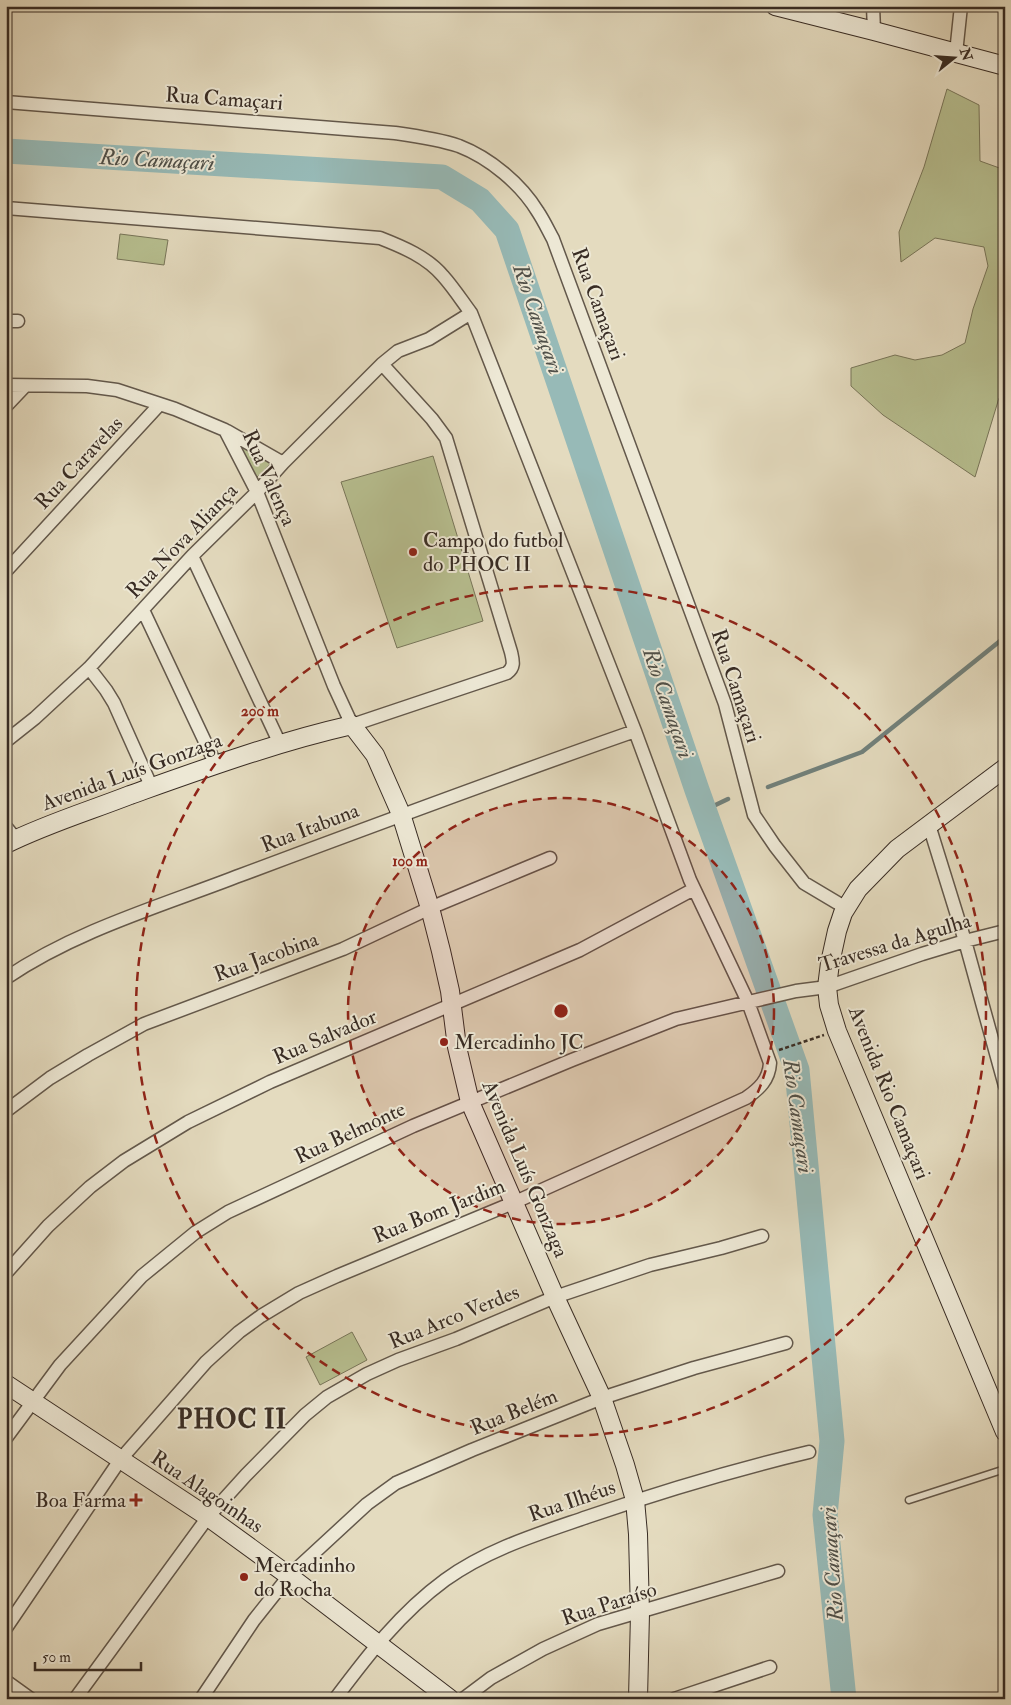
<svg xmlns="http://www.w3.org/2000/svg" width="1011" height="1705" viewBox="0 0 1011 1705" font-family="'IM FELL Double Pica',serif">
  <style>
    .green { fill: #b7bf90; stroke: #78765a }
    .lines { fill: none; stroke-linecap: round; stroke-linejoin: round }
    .stream { stroke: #71817c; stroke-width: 4.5 }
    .river { stroke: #97bab7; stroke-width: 25 }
    .lane-casing { stroke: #63584b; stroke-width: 9 }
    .street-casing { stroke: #63584b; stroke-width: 15 }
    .secondary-casing { stroke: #382c24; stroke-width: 20 }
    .path { stroke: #382c24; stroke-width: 2.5; stroke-dasharray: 4 2.5; stroke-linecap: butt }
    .lane { stroke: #ede8d5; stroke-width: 6 }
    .street { stroke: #ede8d5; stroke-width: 12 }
    .secondary { stroke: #ede8d5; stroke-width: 18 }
    .ring { fill: none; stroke: #8f2418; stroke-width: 2.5; stroke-dasharray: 9 6 }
    .poi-dot { fill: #8f2418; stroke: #ede8d5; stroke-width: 2 }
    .labels { text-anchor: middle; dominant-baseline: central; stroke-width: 4; stroke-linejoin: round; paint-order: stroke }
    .street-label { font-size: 21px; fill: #382c24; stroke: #ede8d5 }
    .poi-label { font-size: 21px; fill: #382c24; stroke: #ede8d5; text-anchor: start }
    .water-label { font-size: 22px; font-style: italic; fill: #505049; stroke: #ede8d5 }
    .district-label { font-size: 26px; font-weight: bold; letter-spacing: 1px; fill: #382c24; stroke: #ede8d5 }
    .centre { fill: #8f2418; stroke: #ede8d5; stroke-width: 2.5 }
    .ring-label { font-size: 15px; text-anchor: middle; font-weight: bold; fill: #8f2418; stroke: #ede8d5; stroke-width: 4; stroke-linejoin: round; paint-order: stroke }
  </style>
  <rect width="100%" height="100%" fill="#e4dbbf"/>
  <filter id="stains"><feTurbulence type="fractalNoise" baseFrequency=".004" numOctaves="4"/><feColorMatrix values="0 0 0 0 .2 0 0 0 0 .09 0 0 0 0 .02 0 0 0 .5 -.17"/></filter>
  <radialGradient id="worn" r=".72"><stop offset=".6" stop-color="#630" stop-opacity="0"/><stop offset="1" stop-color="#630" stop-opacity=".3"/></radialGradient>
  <path class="green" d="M947,89L979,105L980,161L1005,170V400L999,398L975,477L883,415L851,386V368L895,355L915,360L942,355L965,343L973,309L988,266L984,247L935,238L901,262L899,232L924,167Z
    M120,234L168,240L164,265L117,259Z
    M238,443L271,463L255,479Z
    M433,456L483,621L397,648L341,482Z
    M352,1332L367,1360L320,1385L306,1357Z"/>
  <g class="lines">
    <path class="stream" d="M768,787L862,752L1005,637
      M705,810L728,799"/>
    <path class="river" d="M6,151L442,177L480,200L507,230L697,790L797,1070L832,1441L825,1515L844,1699"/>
    <g class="lane-casing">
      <path id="lane" d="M909,1500L1005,1469"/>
    </g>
    <g class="street-casing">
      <path id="street" d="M873,6L874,31
        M956,53L961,6
        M6,102L395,133C416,136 438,139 459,146C490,158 521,184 538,212C544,221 548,230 553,239L725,704L754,815L775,846L804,883L846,908
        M6,208L380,238C403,247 427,257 443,276C453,287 462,301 471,313L635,731L690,880L748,1002L770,1063C769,1080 759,1089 746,1098L513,1203L337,1276L299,1293L261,1316L239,1332L206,1362L120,1460L6,1628
        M6,321H18
        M6,385L87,386L117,390L175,409L225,430L257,492L334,686L352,725L507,673C515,667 513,661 511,652L446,438L432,419L382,364
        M6,406L25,386
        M227,431L283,463
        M192,556L280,744
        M6,571L160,404
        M143,610L216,765
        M89,668L106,690L114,703L152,788
        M6,741L35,718L89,668L192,556L257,492L283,463L382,364L398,351L429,339L471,313
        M929,825L965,941L1005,1086
        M6,827L16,839
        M6,978C77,930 161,906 241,875C372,826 503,777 635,731
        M6,1111L50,1078L88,1055L144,1024L343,949L430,908L550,858
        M6,1273L48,1226L90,1187L124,1161L188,1122L270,1082L580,950L694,889
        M6,1438L60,1365L142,1276L196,1232L228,1212L413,1126L572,1060L676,1019L796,991L827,987L922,954L965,941L1005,931
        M6,1681L31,1699
        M75,1699L208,1517L246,1475L305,1415L327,1397L367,1374L398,1360L456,1339L555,1297L650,1265L721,1248L762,1236
        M201,1699L254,1620L289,1576L367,1504L396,1483L472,1450L602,1398L694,1368L786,1343
        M335,1699C368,1655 400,1613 445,1580C488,1549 538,1534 587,1517C660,1492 733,1470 809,1452
        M463,1699L491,1678L543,1649L598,1624L778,1571
        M674,1699L770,1667"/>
    </g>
    <g class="secondary-casing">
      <path id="secondary" d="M775,6L874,31L1005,66
        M1005,768L897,849L858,889L843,913L837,931L830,963L827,987L829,1005L837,1031L1005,1432
        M6,844C46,824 89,811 130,795C203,769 277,742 352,725L375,755L401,814L430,908L441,951L450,991L457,1047L470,1102L555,1297L602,1398L625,1465L635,1500L638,1534L640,1613L638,1699
        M6,1384L208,1517L289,1576L450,1699"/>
    </g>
    <path class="path" d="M779,1050L824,1035"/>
    <use href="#lane" class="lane"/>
    <use href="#street" class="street"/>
    <use href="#secondary" class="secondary"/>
  </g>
  <circle cx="561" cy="1011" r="213" fill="#8f2418" fill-opacity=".12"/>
  <g class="ring">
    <circle cx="561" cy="1011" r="213"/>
    <circle cx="561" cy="1011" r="425"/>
  </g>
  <g class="poi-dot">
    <circle cx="413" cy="552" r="5"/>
    <circle cx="444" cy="1042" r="5"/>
    <path d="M133.5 1492.5h5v5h5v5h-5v5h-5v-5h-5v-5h5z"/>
    <circle cx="244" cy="1577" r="5"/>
  </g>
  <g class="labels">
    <g class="street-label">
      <text transform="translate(224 99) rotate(4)">Rua Camaçari</text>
      <text transform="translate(598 304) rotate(70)">Rua Camaçari</text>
      <text transform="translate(79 463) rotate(-47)">Rua Caravelas</text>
      <text transform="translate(269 478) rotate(66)">Rua Valença</text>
      <text transform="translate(182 541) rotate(-46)">Rua Nova Aliança</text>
      <text transform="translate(736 686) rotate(72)">Rua Camaçari</text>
      <text transform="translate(132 772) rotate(-20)">Avenida Luís Gonzaga</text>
      <text transform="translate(310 828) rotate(-21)">Rua Itabuna</text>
      <text transform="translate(895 943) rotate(-17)">Travessa da Agulha</text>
      <text transform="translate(266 957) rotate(-20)">Rua Jacobina</text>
      <text transform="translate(325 1037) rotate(-23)">Rua Salvador</text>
      <text transform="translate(889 1093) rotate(68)">Avenida Rio Camaçari</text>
      <text transform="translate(350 1133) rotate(-25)">Rua Belmonte</text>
      <text transform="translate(525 1169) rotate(67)">Avenida Luís Gonzaga</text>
      <text transform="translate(439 1211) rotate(-22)">Rua Bom Jardim</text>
      <text transform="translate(454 1317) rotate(-22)">Rua Arco Verdes</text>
      <text transform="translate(514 1412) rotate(-22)">Rua Belém</text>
      <text transform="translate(207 1492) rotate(34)">Rua Alagoinhas</text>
      <text transform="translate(572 1501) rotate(-19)">Rua Ilhéus</text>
      <text transform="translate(609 1604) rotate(-18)">Rua Paraíso</text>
    </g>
    <g class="poi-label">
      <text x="423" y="540">Campo do futbol<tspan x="423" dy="24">do PHOC II</tspan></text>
      <text x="454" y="1042">Mercadinho JC</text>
      <text x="126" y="1500" text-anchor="end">Boa Farma</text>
      <text x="254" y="1565">Mercadinho<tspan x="254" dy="24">do Rocha</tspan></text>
    </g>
    <g class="water-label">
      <text transform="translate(157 160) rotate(3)">Rio Camaçari</text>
      <text transform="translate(538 319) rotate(71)">Rio Camaçari</text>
      <text transform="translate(668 703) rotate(71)">Rio Camaçari</text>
      <text transform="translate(798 1116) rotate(82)">Rio Camaçari</text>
      <text transform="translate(832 1564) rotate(-94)">Rio Camaçari</text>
    </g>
    <g class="district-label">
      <text x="232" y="1420">PHOC II</text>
    </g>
  </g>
  <circle cx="561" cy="1011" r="8" class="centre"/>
  <g class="ring-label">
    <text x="260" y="716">200 m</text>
    <text x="410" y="866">100 m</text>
  </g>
  <rect width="1011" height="1705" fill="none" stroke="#e4dbbf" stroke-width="25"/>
  <rect x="8" y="8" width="996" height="1690" fill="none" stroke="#382c24" stroke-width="2.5"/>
  <rect x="12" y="12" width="986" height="1680" fill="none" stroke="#382c24"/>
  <g transform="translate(954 58) rotate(73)" stroke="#ede8d5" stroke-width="4" paint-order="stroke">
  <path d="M0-4L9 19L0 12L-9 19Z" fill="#382c24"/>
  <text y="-8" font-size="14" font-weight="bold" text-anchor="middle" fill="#382c24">N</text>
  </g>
  <path d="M35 1662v8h106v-8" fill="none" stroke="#382c24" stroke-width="2.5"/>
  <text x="42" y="1662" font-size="15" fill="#382c24" stroke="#ede8d5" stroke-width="4" paint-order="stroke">50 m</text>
  <rect width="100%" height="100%" filter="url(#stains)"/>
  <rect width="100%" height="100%" fill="url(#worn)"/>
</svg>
